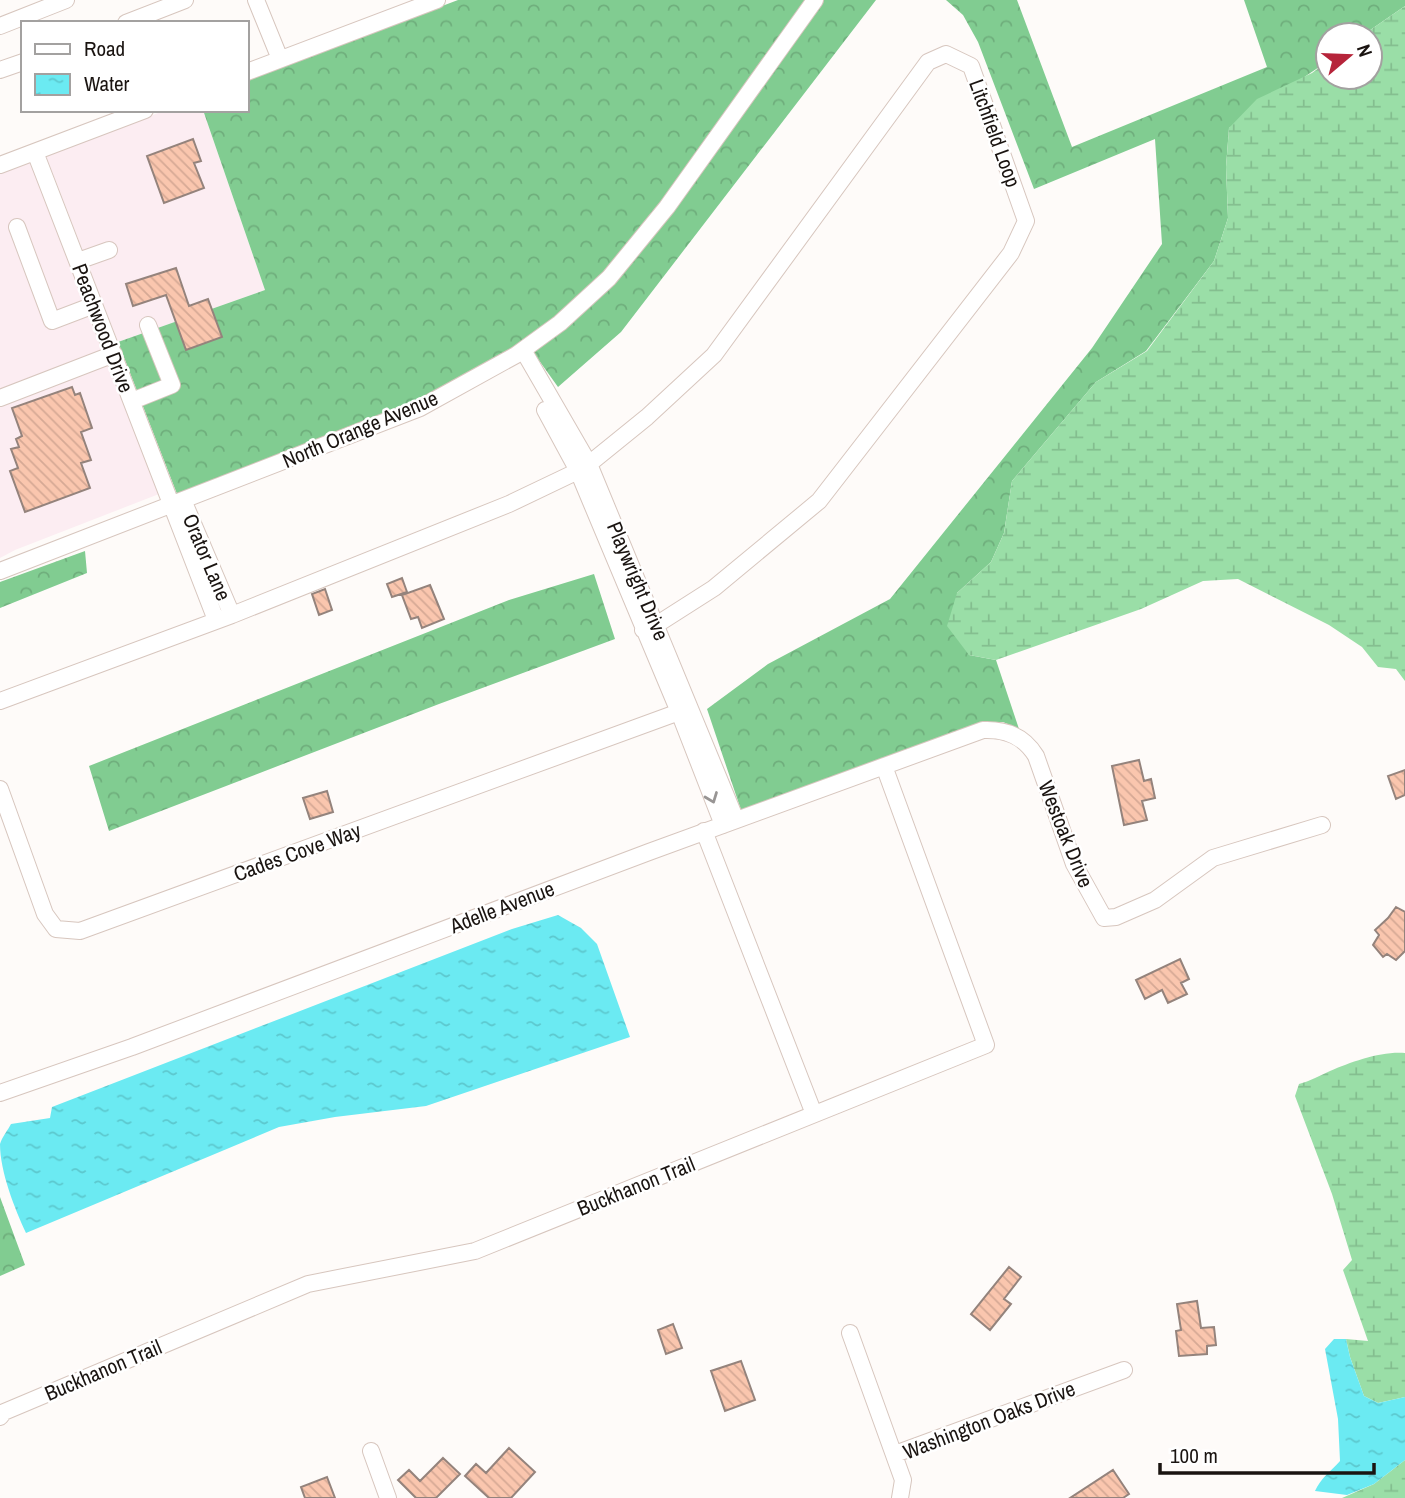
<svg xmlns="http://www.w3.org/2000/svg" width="1405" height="1498" viewBox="0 0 1405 1498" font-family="'Archivo Narrow',sans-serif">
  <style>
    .commercial { fill: #fcedf2 }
    .forest { fill: url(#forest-crowns) }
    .wetland { fill: url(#wetland-marsh) }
    .water { fill: url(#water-ripples) }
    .building { fill: url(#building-back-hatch); stroke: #94837c; stroke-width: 2 }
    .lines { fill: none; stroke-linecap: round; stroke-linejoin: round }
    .minor-casing { stroke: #d7c6be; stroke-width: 18 }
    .minor { stroke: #fff; stroke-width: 16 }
    .oneway { stroke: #989594 }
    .labels { text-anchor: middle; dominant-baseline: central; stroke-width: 5; stroke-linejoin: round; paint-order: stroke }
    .street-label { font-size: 21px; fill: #1a1411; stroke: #fff }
  </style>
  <defs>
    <pattern id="forest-crowns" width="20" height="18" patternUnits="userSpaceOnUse" patternTransform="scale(1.75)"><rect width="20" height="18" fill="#81cc91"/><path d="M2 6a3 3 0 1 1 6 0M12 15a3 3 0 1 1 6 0" fill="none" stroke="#6fae7c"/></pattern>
    <pattern id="wetland-marsh" width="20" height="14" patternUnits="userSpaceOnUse" patternTransform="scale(1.75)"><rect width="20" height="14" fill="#9adea7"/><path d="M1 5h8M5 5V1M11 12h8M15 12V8" fill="none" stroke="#84be8f"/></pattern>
    <pattern id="water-ripples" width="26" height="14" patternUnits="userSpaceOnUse" patternTransform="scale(1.75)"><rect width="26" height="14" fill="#6beaf2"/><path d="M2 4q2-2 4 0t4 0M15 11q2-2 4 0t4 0" fill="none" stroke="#5cc8ce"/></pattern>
    <pattern id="building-back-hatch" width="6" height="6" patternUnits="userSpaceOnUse" patternTransform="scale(1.75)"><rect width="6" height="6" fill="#fac6ae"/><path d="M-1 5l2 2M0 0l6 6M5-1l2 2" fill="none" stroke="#d6a995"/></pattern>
  </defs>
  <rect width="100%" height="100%" fill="#fefbf9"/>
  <path class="commercial" d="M166,110H203L265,290L118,342L46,156Z
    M30,161L159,494L15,550L0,558V173Z"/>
  <path class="forest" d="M458,0H805L660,203L603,273L554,318L512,349L417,401L177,494L118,342L265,290L203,110H247V80Z
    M824,0H876L621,332L558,387L533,352L673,211Z
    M946,0H1017L1072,147L1267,67L1244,0H1405V6L1363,35H1328V61L1229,128L1226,167L1228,218L1214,261L1146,351L1096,382L1012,481L1004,533L991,562L957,593L969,655L996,660L1019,729L1003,722L980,723L741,810L707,709L768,664L890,599L1092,348L1162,244L1155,139L1034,189L978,42L963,15Z
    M85,551L87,573L0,608V582Z
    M594,574L615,639L439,704L109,831L89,766L509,600Z
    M0,1197L25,1265L0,1276Z"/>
  <path class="wetland" d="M1405,6V681L1396,669L1378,667L1362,647L1329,625L1238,579L1203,581L1141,609L996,660L969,655L947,626L957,593L991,562L1004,533L1012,481L1096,382L1147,351L1214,261L1228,218L1226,167L1229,128L1257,99L1312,73L1328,61V77H1370V35H1363Z
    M1405,1053V1397L1378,1403L1364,1396L1350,1357L1346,1339L1368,1341L1343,1270L1352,1260L1332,1194L1295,1096L1299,1084C1310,1081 1319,1076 1330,1071C1351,1062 1381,1051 1405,1053Z
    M1405,1460V1498H1342L1374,1484Z"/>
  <path class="water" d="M558,915L581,928L597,944L630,1037L426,1106L335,1117L279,1127L26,1233C15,1209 0,1172 0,1144C2,1137 8,1130 11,1124L50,1118L52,1107L512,929Z
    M1334,1339H1346L1350,1357L1364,1396L1378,1403L1405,1397V1460L1374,1484L1347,1495L1315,1491C1320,1479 1331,1471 1340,1461L1338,1419L1325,1349Z"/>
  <path class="building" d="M193,139L201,161L194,163L204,188L164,203L147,156Z
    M176,268L189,306L208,299L222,337L186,350L166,295L133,306L126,284Z
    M72,387L75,395L80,393L92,428L81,432L91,460L81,463L90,488L25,512L10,471L18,468L11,449L19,447L16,439L22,436L12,408Z
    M402,578L407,592L392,597L387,584Z
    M430,585L444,619L422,628L418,617L411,619L402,595Z
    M325,589L332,610L319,615L312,594Z
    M1139,760L1144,781L1151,779L1155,798L1142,801L1147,820L1124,825L1112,766Z
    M1405,770V795L1396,799L1388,776Z
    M327,791L333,812L310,819L303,798Z
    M1396,907L1405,912V951L1396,960L1387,954L1383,957L1373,945L1379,935L1375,930L1388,918Z
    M1180,959L1189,979L1181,983L1187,994L1168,1003L1162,990L1145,999L1136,980Z
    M1009,1267L1021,1277L1004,1299L1011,1304L990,1330L971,1314Z
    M1197,1301L1201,1328L1214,1327L1216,1345L1207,1346V1354L1179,1356L1176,1331L1181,1330L1177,1304Z
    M673,1324L682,1348L666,1354L658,1330Z
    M741,1361L755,1400L725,1411L711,1371Z
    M509,1448L535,1472L511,1498H489L465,1476L476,1464L486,1473Z
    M443,1458L460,1474L436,1498H416L398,1480L409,1470L420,1481Z
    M1113,1470L1129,1494L1123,1498H1070Z
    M327,1477L335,1498H305L301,1487Z"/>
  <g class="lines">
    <g class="minor-casing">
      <path id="minor" d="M256,0L280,59
        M126,23L185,0
        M0,26L66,0
        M0,70L23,62
        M247,72L437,0
        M35,152L216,620
        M0,165L145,110
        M17,227L52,321L94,305
        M78,261L109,250
        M523,350L589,464L736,820
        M0,398L114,354
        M132,401L172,385L148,325
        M545,410L578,471L679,712L723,825
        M589,464L647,417L714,355L928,62L946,54L971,66L1026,221L1011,253L819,501L714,588L656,625L643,630
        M183,500L232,615
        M0,571L420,408L516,355L560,323L609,278L667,207L815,0
        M0,701L232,615L509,504L578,471
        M0,789L45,914L56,929L80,931L679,712
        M704,831L814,1114
        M0,1093L132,1047L649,852L983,730C1006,729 1024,736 1036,756L1074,864L1104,918L1116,917L1155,900L1213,858L1322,825
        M850,1333L903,1480L900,1498
        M0,1417L4,1412L308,1284L475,1251L986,1045L884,766
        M371,1451L388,1498
        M895,1454L1124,1370"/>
    </g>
    <use href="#minor" class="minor"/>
  </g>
  <defs><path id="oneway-chevron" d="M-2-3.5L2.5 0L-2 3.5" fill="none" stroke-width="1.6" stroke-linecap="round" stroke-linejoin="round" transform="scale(1.75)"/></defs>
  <use class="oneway" href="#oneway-chevron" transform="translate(712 798) rotate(69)"/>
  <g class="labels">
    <g class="street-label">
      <text transform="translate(995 133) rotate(70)">Litchfield Loop</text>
      <text transform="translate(103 328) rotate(69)">Peachwood Drive</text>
      <text transform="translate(360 429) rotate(-23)">North Orange Avenue</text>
      <text transform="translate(207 557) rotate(67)">Orator Lane</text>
      <text transform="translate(638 581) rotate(67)">Playwright Drive</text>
      <text transform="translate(1066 834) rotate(68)">Westoak Drive</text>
      <text transform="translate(297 852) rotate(-20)">Cades Cove Way</text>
      <text transform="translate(502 907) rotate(-21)">Adelle Avenue</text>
      <text transform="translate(636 1186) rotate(-22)">Buckhanon Trail</text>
      <text transform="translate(103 1370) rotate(-23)">Buckhanon Trail</text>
      <text transform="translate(989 1420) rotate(-21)">Washington Oaks Drive</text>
    </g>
  </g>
  <rect x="21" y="21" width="228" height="91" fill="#ffffff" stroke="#a3a1a0" stroke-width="2"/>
  <rect x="35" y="44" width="35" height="10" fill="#ffffff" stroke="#a3a1a0" stroke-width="2"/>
  <text x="84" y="56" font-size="21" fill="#1a1411">Road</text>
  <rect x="35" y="74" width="35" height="21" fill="url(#water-ripples)" stroke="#a3a1a0" stroke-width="2"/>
  <text x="84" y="91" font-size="21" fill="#1a1411">Water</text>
  <g transform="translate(1349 56) rotate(71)"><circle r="33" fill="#ffffff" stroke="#a3a1a0" stroke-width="2"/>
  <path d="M0-5L12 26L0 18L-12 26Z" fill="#b6243a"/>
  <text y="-10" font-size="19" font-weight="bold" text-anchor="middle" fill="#1a1411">N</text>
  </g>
  <path d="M1160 1463v10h214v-10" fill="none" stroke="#1a1411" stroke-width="3.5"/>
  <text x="1170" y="1463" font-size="21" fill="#1a1411" stroke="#ffffff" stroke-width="5" paint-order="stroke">100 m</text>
</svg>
